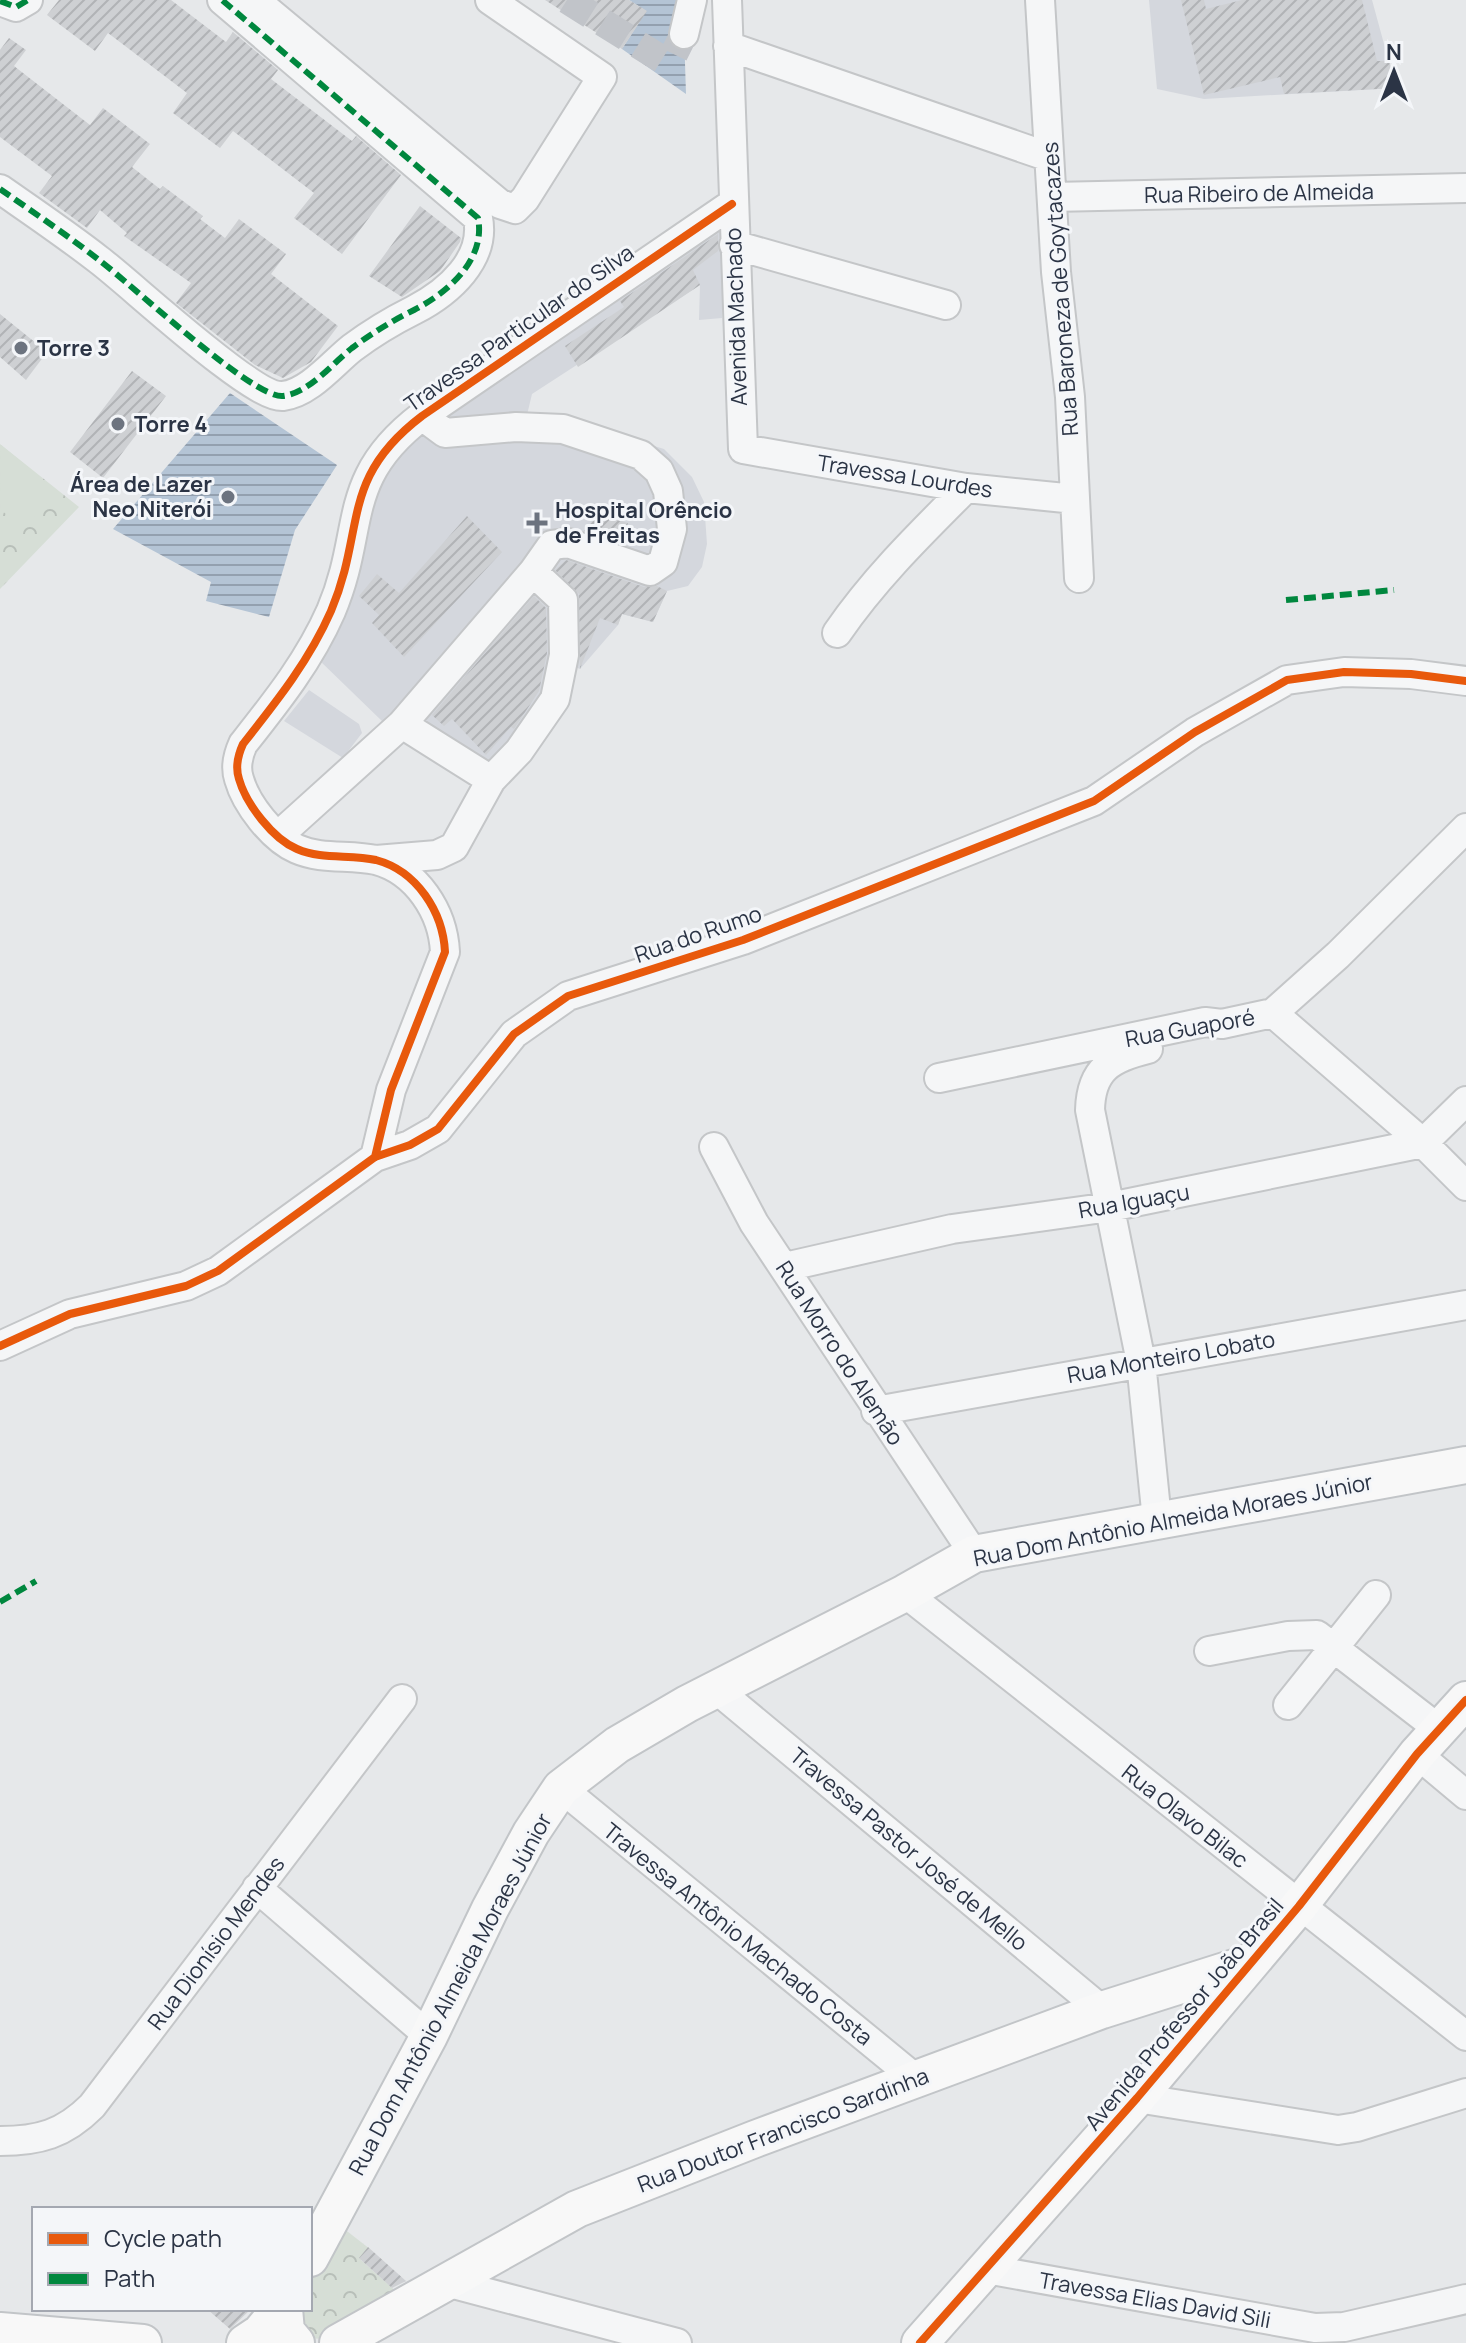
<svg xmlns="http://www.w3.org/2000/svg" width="1466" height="2343" viewBox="0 0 1466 2343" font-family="Manrope,sans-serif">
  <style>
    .built { fill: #d4d7dd }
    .park { fill: url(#park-crowns) }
    .garden { fill: #d6ded6 }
    .water { fill: url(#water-rules) }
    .building { fill: url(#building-hatch) }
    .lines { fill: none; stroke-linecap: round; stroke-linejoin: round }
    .minor-tunnel { stroke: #c1c4c9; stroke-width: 28; stroke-dasharray: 28 14; stroke-linecap: butt }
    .minor-casing { stroke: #c4c6c8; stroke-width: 32 }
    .major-casing { stroke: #c2c5c8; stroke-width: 40 }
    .minor { stroke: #f5f6f7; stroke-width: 28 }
    .major { stroke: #f8f8f8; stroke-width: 36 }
    .quiet { stroke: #00873e; stroke-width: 6; stroke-dasharray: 12 6; stroke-linecap: butt }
    .cycleway-casing { stroke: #f4f6f9; stroke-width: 13 }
    .cycleway { stroke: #e8590c; stroke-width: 8 }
    .poi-dot { fill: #6c737f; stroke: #f4f6f9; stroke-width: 3 }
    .labels { text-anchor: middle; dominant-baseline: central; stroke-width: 6; stroke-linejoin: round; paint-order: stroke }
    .street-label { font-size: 22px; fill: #2b3445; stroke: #f4f6f9 }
    .poi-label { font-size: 22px; font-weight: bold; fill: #2b3445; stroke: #f4f6f9; text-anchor: start }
  </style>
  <defs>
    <pattern id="park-crowns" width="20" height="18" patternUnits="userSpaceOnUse" patternTransform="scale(2)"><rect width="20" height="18" fill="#d6ded6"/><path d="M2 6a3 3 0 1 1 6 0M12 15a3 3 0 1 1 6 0" fill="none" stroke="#b8bfb9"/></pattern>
    <pattern id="water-rules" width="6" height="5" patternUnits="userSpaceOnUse" patternTransform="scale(2)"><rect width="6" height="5" fill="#b4c4d5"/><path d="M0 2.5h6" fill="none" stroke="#93a0af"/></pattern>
    <pattern id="building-hatch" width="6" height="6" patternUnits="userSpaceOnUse" patternTransform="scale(2)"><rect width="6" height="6" fill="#ced0d3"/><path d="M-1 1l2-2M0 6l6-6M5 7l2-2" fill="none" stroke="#b1b3b6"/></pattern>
  </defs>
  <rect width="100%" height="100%" fill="#e6e8ea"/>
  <path class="built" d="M1149,0H1372L1396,88L1204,99L1157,89Z
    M718,225L722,229L723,247L722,318L699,320L700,285L532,394L527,415L566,419L664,449L692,477L704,502L707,544L702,567L688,586L667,591L653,622L622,614L618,625L580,669L575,667L543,731L498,799L383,722L318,659L374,498L393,461L416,437Z
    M309,690L359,724L362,733L343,758L284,721Z"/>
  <path class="park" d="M0,444L79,507L0,589Z
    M343,2228L370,2249L361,2260L400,2295L325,2339L305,2338L294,2309H310V2280Z"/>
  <path class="garden" d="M1,445L57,492L23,529L0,509Z"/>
  <path class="water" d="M629,0H683L686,94L622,49L646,11Z
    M230,393L337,465L295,530L269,617L206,601L211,582L113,529Z"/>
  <path class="building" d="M59,0H171L226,42L233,32L278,70L271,79L352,141L356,136L401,175L342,254L294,218L314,193L233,131L220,148L197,131L173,113L187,93L108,33L95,51L47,15Z
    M545,0H629L647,11L622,49Z
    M1181,0H1204L1206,9L1242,0H1362L1377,61H1389L1396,88L1284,94L1280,77L1204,95Z
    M9,38L26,50L14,66L90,125L103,108L150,144L132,167L160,189L163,186L203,216L200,219L225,238L239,219L286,254L271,274L338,326L311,362L283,378L255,365L176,303L191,283L124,236L127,233L100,210L87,228L39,193L52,176L0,137V50Z
    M420,206L461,238L460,242L440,271L402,297L369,276Z
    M718,234V251L693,270L700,285L578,367L565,346L624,307L620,301Z
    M0,314L47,352L26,380L0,357Z
    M132,371L166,396L103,478L70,452Z
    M598,514L628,523L621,543L584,531Z
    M467,516L502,552L404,657L372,623L379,615L359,596L377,574L399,593Z
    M566,560L644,587L657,586L667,591L653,622L622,614L618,625L600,618L580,669L579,594L555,570Z
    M534,596L546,608L547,653L539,691L514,729L511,727L486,755L452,719L444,726L432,715Z
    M368,2247L406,2281L392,2288L359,2258Z
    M207,2309H251L230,2329Z"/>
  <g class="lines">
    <path class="minor-tunnel" d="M567,0L663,60L673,56L684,34"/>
    <g class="minor-casing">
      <path id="minor" d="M255,0L500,204L515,209L525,199L602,77L490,0
        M727,0L743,449L966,488L1075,499
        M1040,0L1056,272L1070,397L1079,578
        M0,1L16,7L28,0
        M684,34L692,0
        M728,46L1049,157
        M0,189C33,212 67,235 99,260C130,283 253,399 283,396C309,393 333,363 352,348C372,333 392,321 414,310C449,292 486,259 478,218L222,0
        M1052,197L1466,188
        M734,245L946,305
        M837,633C874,579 920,534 966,488
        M402,724L491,780
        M278,836L402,724L533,572
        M376,860L437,855L454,847L491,780L519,751L555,699L564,655L563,600L533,572L552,545L568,543L650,571L663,562L672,529L668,491L659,471L641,455L563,429L516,427L445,433L422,416
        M1273,1013L1423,1143L1466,1186
        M1148,1049C1111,1058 1091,1069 1090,1110L1141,1362L1157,1520
        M939,1078L1205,1022L1222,1024L1273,1013L1338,955L1466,828
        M714,1147L754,1223L974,1554
        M375,1157L391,1090L445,952C443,912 417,871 376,860C350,854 322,860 297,849C273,839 246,804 239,779C235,767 238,755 243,744C277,701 309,661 331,611C366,529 339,479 422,416L732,204
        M785,1267L952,1229L1110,1207L1423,1143L1466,1101
        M0,1346L70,1314L186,1286L218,1271L375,1157L410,1145L438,1129L514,1034L568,996L743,940L1094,801L1195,732L1287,680L1344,672L1411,674L1466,681
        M876,1411L1466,1305
        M905,1593L1466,2036
        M1209,1651L1288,1636L1317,1635L1440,1730
        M716,1689L1102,2010
        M1288,1705L1376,1595
        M1417,1754L1466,1795
        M561,1788L916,2079
        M257,1888L429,2036
        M1137,2098L1338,2130L1357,2127L1466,2093
        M0,2141C39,2141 64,2134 92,2106L402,1699
        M986,2269L1315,2328L1344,2327L1466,2299
        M446,2282L677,2343"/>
    </g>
    <g class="major-casing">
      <path id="major" d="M310,2258L429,2036L490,1909L531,1833L561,1788L617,1745L687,1704L905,1593L974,1554L1466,1465
        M284,2309L286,2331L296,2343
        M0,2331L143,2343
        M245,2343L260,2333L280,2309
        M338,2343L577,2209L755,2139L1102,2010L1250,1963
        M920,2343L1137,2098L1299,1906L1417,1754L1466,1700"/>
    </g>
    <use href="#minor" class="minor"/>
    <use href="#major" class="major"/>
    <path class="quiet" d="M0,1L16,7L28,0
      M0,189C33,212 67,235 99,260C130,283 253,399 283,396C309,393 333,363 352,348C372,333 392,321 414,310C449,292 486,259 478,218L222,0
      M1286,600L1394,590
      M0,1602L36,1581"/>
    <g class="cycleway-casing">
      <path id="cycleway" d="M375,1157L391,1090L445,952C443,912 417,871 376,860C350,854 322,860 297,849C273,839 246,804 239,779C235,767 238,755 243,744C277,701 309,661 331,611C366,529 339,479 422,416L732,204
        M0,1346L70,1314L186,1286L218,1271L375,1157L410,1145L438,1129L514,1034L568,996L743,940L1094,801L1195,732L1287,680L1344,672L1411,674L1466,681
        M920,2343L1137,2098L1299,1906L1417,1754L1466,1700"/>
    </g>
    <use href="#cycleway" class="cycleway"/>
  </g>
  <g class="poi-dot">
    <circle cx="21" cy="348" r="8"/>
    <circle cx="118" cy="424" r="8"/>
    <circle cx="228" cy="497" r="8"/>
    <path d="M533 511h8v8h8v8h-8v8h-8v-8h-8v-8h8z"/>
  </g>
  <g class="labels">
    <g class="street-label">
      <text transform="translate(1259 193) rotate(-1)">Rua Ribeiro de Almeida</text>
      <text transform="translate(1060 289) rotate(-94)">Rua Baroneza de Goytacazes</text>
      <text transform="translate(736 317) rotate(-92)">Avenida Machado</text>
      <text transform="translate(519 328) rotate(-35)">Travessa Particular do Silva</text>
      <text transform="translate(905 476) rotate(9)">Travessa Lourdes</text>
      <text transform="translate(698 934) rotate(-19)">Rua do Rumo</text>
      <text transform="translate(1190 1028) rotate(-10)">Rua Guaporé</text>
      <text transform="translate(1134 1201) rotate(-10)">Rua Iguaçu</text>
      <text transform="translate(840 1353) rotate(57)">Rua Morro do Alemão</text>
      <text transform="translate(1171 1357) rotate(-10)">Rua Monteiro Lobato</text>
      <text transform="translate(1173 1520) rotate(-11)">Rua Dom Antônio Almeida Moraes Júnior</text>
      <text transform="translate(1185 1816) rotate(38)">Rua Olavo Bilac</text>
      <text transform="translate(909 1849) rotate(40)">Travessa Pastor José de Mello</text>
      <text transform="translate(738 1934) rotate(39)">Travessa Antônio Machado Costa</text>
      <text transform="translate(216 1943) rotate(-53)">Rua Dionísio Mendes</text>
      <text transform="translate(450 1994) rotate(-62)">Rua Dom Antônio Almeida Moraes Júnior</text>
      <text transform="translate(1184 2014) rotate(-50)">Avenida Professor João Brasil</text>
      <text transform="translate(783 2130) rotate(-21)">Rua Doutor Francisco Sardinha</text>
      <text transform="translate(1155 2300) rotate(10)">Travessa Elias David Sili</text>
    </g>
    <g class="poi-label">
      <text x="37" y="348">Torre 3</text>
      <text x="134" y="424">Torre 4</text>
      <text x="212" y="484" text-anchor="end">Área de Lazer<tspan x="212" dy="25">Neo Niterói</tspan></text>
      <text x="555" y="510">Hospital Orêncio<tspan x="555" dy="25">de Freitas</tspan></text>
    </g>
  </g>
  <rect x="32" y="2207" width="280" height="104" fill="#f4f6f9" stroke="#a4a8b1" stroke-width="2"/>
  <rect x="48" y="2233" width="40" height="12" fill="#e8590c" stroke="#a4a8b1" stroke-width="2"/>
  <text x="104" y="2247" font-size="24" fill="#2b3445">Cycle path</text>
  <rect x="48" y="2273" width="40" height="12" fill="#00873e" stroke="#a4a8b1" stroke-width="2"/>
  <text x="104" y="2287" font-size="24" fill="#2b3445">Path</text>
  <g transform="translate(1394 72)" stroke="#f4f6f9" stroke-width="6" paint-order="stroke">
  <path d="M0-6L14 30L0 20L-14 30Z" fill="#2b3445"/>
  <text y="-12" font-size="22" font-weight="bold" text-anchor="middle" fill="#2b3445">N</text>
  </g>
</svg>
